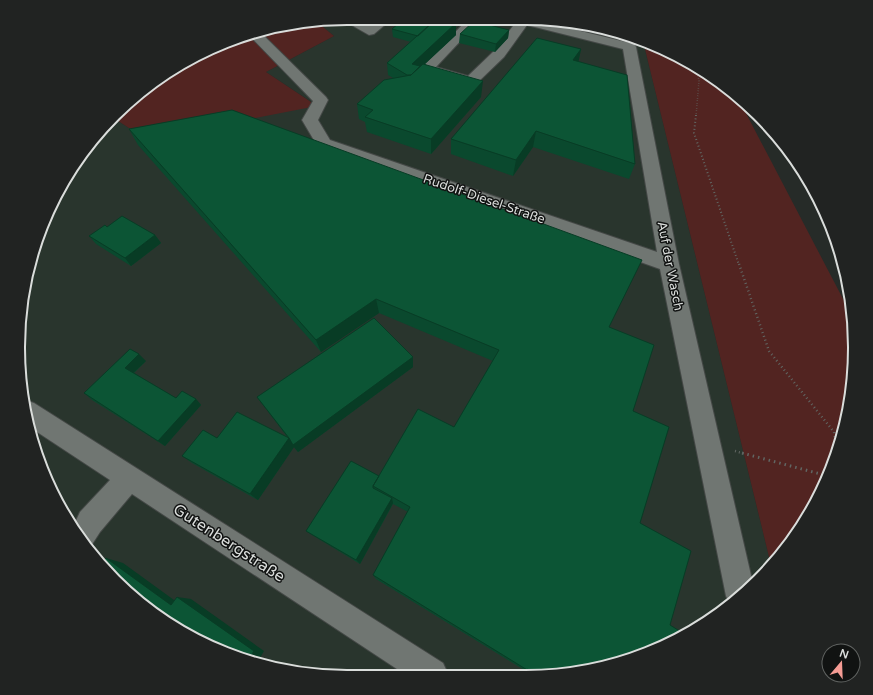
<svg xmlns="http://www.w3.org/2000/svg" width="873" height="695" viewBox="0 0 873 695" font-family="'Varela Round',sans-serif">
  <style>
    .built { fill: #29352d }
    .green { fill: #522421 }
    .lines { fill: none; stroke-linecap: round; stroke-linejoin: round }
    .minor-casing { stroke: #444846; stroke-width: 2 }
    .path-far3 { stroke: #616663; stroke-width: 1.5; stroke-dasharray: 0.5 2; stroke-linecap: butt }
    .path-far2 { stroke: #616663; stroke-width: 2; stroke-dasharray: 1 2.5; stroke-linecap: butt }
    .path-far1 { stroke: #616663; stroke-width: 2.5; stroke-dasharray: 1 3; stroke-linecap: butt }
    .path { stroke: #616663; stroke-width: 3; stroke-dasharray: 1.5 4; stroke-linecap: butt }
    .minor { fill: #707672; fill-rule: evenodd }
    .wall { fill: #0a492e }
    .shaded-wall { fill: #083c25 }
    .building { fill: #0c5535; stroke: #083c25 }
    .labels { text-anchor: middle; dominant-baseline: central; stroke-width: 3; stroke-linejoin: round; paint-order: stroke }
    .street-label { font-size: 13px; fill: #dadddb; stroke: #111312 }
    .near-street-label { font-size: 16px; fill: #dadddb; stroke: #111312 }
    .rim { fill: none; stroke: #dadddb; stroke-width: 2 }
  </style>
  <rect width="100%" height="100%" fill="#262b28"/>
  <path class="built" d="M348,18L547,19L632,36L643,41L771,565L743,595L690,633L611,666L547,676L283,671L221,652L164,621L100,565L62,512L29,433L18,347L29,262L62,183L112,117L146,139L316,105L266,72L334,36L317,22Z"/>
  <path class="green" d="M317,22L334,36L266,72L317,106L146,139L112,117L183,62L262,29Z
    M643,41L690,62L737,96L853,318L854,369L844,433L821,493L787,548L771,565Z"/>
  <g class="lines">
    <g class="minor-casing">
      <path id="minor" d="M356,18L369,25L379,18H393L374,34L369,35L341,19Z
        M469,18H482L436,67L468,76L494,51L516,22L511,19H531L634,44L636,47L679,264L753,584L743,595L730,604L726,596L660,269L318,147L302,120L313,101L249,35L259,31L326,97L328,100L318,120L330,140L657,252L623,49L527,25L504,57L476,84L471,85L422,72L420,69L422,66Z
        M25,400L34,403L443,663L448,674L403,673L132,494L100,532L89,549L73,527L80,512L110,480L28,426Z"/>
    </g>
    <path class="path-far3" d="M648,47H656
      M696,116L699,81L696,66"/>
    <path class="path-far2" d="M696,115L694,133L739,265"/>
    <path class="path-far1" d="M739,264L769,351L834,432L837,450
      M735,451L745,454"/>
    <path class="path" d="M742,453L828,476"/>
    <use href="#minor" class="minor"/>
  </g>
  <path class="wall" d="M456,23V35L425,64L481,97L431,154L367,132L365,122L359,119L357,104L393,78L388,75L387,63L411,42L393,37L392,29Z
    M597,29L622,34L619,37L613,36L614,33Z
    M509,30L508,38L495,52L459,43L460,34Z
    M581,49L578,62L635,164L629,179L533,147L513,176L451,154V139Z
    M129,129L609,327L547,676H534L376,579L373,575L408,512L393,504L360,564L312,535L306,531L379,476L454,427L493,361L379,313L321,352L138,145Z
    M107,227L155,235L161,243L131,266L96,244L89,236Z
    M146,361L134,373L176,398L196,399L201,405L165,446L92,400L84,393Z
    M413,367L298,452L294,447L258,500L192,463L182,456L217,438H288L257,397Z"/>
  <path class="shaded-wall" d="M429,18H438L426,29V21Z
    M456,23V35L412,76V64Z
    M509,30L508,38L495,52L496,44Z
    M581,49L578,64L573,60Z
    M483,81L481,97L431,154V139Z
    M536,131L533,147L513,176L516,160Z
    M155,235L161,243L131,266L125,258Z
    M376,299L379,313L321,352L316,340Z
    M139,354L146,361L132,374L125,368Z
    M413,357V367L298,452L294,447L258,500L250,494L289,438Z
    M196,399L201,405L165,446L158,441Z
    M392,498L393,503L360,564L356,560Z
    M106,558L123,563L185,608L171,605Z
    M177,597L191,599L264,651L257,663L248,660Z"/>
  <path class="building" d="M405,18H429L426,21L432,23L418,36L392,29Z
    M437,18L456,23L412,64L420,66L411,75H407L387,63Z
    M474,21L509,30L496,44L460,34Z
    M537,38L581,49L573,60L627,75L635,164L536,131L516,160L451,139Z
    M423,64L483,81L431,139L365,117L373,110L357,104L384,80L411,75Z
    M232,110L642,260L609,327L654,345L633,411L669,427L640,523L691,551L670,625L686,635L611,666L547,676H537L373,575L410,507L373,486L418,409L454,427L499,350L376,299L316,340L129,129Z
    M122,216L155,235L125,258L89,236L105,225L107,227Z
    M374,318L413,357L293,445L289,438L250,494L182,456L203,430L217,438L237,412L289,438L257,397Z
    M130,349L139,354L125,368L176,398L182,391L196,399L158,441L84,393Z
    M351,461L379,476L373,486V488L392,498L356,560L306,531Z
    M106,558L171,605L177,597L254,651L248,660L221,652L164,621L100,565Z"/>
  <g class="labels">
    <g class="street-label">
      <text transform="translate(484 199) rotate(19)">Rudolf-Diesel-Straße</text>
      <text transform="translate(670 266) rotate(79)">Auf der Wasch</text>
    </g>
    <g class="near-street-label">
      <text transform="translate(229 543) rotate(33)">Gutenbergstraße</text>
    </g>
  </g>
  <path d="M0 0H873V695H0ZM347 25H526A322 322 0 0 1 848 347V348A322 322 0 0 1 526 670H347A322 322 0 0 1 25 348V347A322 322 0 0 1 347 25Z" fill="#212322" fill-rule="evenodd"/>
  <path class="rim" d="M347 25H526A322 322 0 0 1 848 347V348A322 322 0 0 1 526 670H347A322 322 0 0 1 25 348V347A322 322 0 0 1 347 25Z"/>
  <g transform="translate(841 663) rotate(19)"><circle r="19" fill="#111312" stroke="#616462"/>
  <path d="M0-3L7 15L0 10L-7 15Z" fill="#f59c94"/>
  <text y="-6" font-size="11" font-weight="bold" text-anchor="middle" fill="#dadddb">N</text>
  </g>
</svg>
